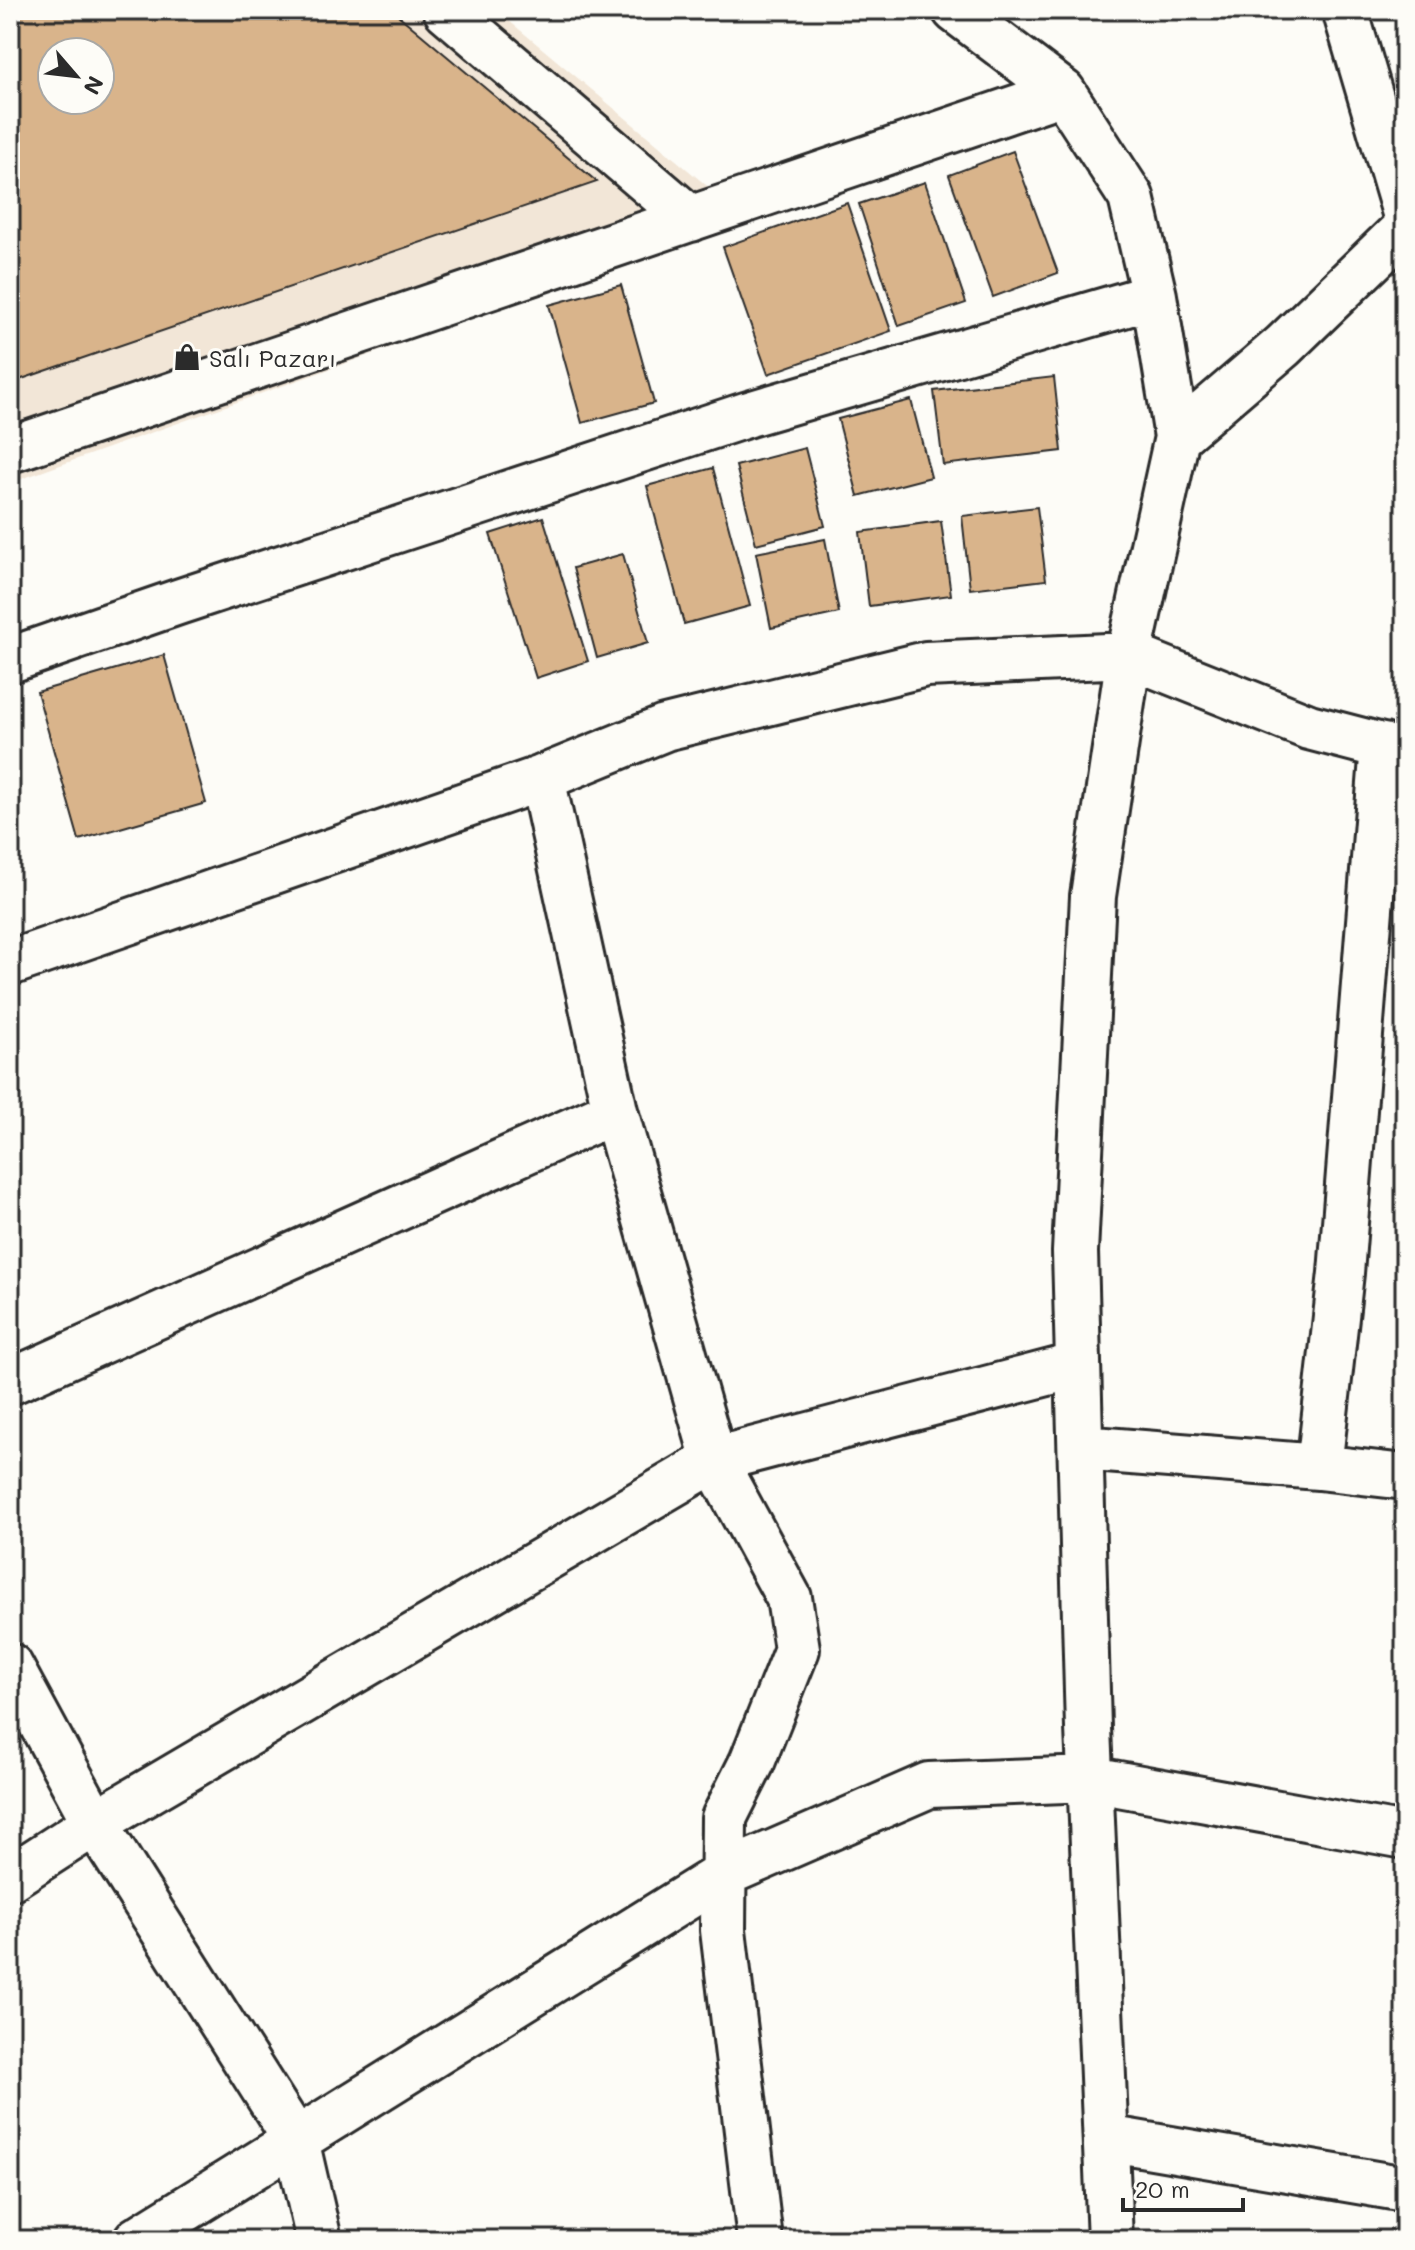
<svg xmlns="http://www.w3.org/2000/svg" width="1415" height="2250" viewBox="0 0 1415 2250" font-family="Mali,sans-serif">
  <style>
    .built { fill: #f2e6d7; fill-rule: evenodd }
    .building { fill: #d9b48b; stroke: #2b2b2b; stroke-width: 2; fill-rule: evenodd }
    .lines { fill: none; stroke-linecap: round; stroke-linejoin: round }
    .minor-casing { stroke: #2b2b2b; stroke-width: 50 }
    .minor { stroke: #fdfcf7; stroke-width: 44 }
    .labels { text-anchor: middle; dominant-baseline: central; stroke-width: 6; stroke-linejoin: round; paint-order: stroke }
    .poi-label { font-size: 24px; fill: #2b2b2b; stroke: #fdfcf7; text-anchor: start }
  </style>
  <rect width="100%" height="100%" fill="#fdfcf7"/>
  <filter id="ink" filterUnits="userSpaceOnUse"><feTurbulence type="fractalNoise" baseFrequency=".0125" numOctaves="2"/><feDisplacementMap in="SourceGraphic" scale="16" xChannelSelector="R" yChannelSelector="G"/><feConvolveMatrix kernelMatrix="1 2 1 2 8 2 1 2 1" color-interpolation-filters="sRGB"/></filter>
  <g filter="url(#ink)">
    <path class="built" d="M10,10H496L730,205L719,230L10,483ZM52,52H100V100H52Z"/>
    <path class="building" d="M10,10H392L597,182L10,383ZM52,52H100V100H52Z
      M1013,151L1058,273L993,297L949,175Z
      M925,182L966,303L899,326L859,204Z
      M847,203L891,331L768,374L723,247Z
      M621,285L654,403L582,423L549,305Z
      M1054,377L1062,451L943,465L934,391Z
      M911,400L931,477L858,496L838,419Z
      M805,448L825,526L756,544L736,466Z
      M713,468L750,606L684,624L647,486Z
      M1037,507L1046,580L970,589L962,516Z
      M543,517L588,661L536,678L490,534Z
      M941,521L951,595L869,606L860,532Z
      M825,539L839,613L771,628L756,553Z
      M623,554L648,643L597,658L573,568Z
      M164,655L206,803L79,840L37,692Z"/>
    <g class="lines">
      <g class="minor-casing">
        <path id="minor" d="M446,10L691,219
          M955,10L1063,92L1131,197L1154,296L1177,437L1129,655L1093,896L1075,1252L1088,1728L1110,2240
          M1345,10L1405,213
          M1177,437L1283,346L1405,228
          M10,450L1063,92
          M10,660L178,602L749,414L1154,296
          M542,778L615,1111L714,1460L789,1598L797,1649L752,1762L724,1818L723,1930L760,2240
          M10,963L542,778L665,728L926,664L1129,655L1309,727L1405,752
          M10,1382L615,1111
          M1081,1448L1319,1467L1405,1477
          M1319,1467L1341,1273L1383,746
          M10,1666L95,1823L296,2140L319,2240
          M10,1878L95,1823L714,1460L1078,1365
          M1106,2138L1405,2189
          M136,2240L724,1874L929,1785L1091,1779L1405,1836"/>
      </g>
      <use href="#minor" class="minor"/>
    </g>
  </g>
  <defs>
    <g id="shop-bare" transform="scale(2.16)"><path d="M-5-2.5h2.3a2.7 3.5 0 0 1 5.4 0H5L5.5 6h-11ZM-1.5-2.5h3a1.5 2.3 0 0 0-3 0Z" fill="#2b2b2b" stroke="#fdfcf7" stroke-width="2.5" paint-order="stroke"/></g>
  </defs>
  <g fill-rule="evenodd">
    <use href="#shop-bare" x="187" y="357"/>
  </g>
  <g class="labels">
    <g class="poi-label">
      <text x="209" y="357">Salı Pazarı</text>
    </g>
  </g>
  <rect width="1415" height="2250" fill="none" stroke="#fdfcf7" stroke-width="40"/>
  <rect x="20" y="20" width="1375" height="2210" fill="none" stroke="#2b2b2b" stroke-width="3" filter="url(#ink)"/>
  <g transform="translate(76 76) rotate(118)"><circle r="38" fill="#fdfcf7" stroke="#a9a8a5" stroke-width="2"/>
  <path d="M0-6L14 30L0 20L-14 30Z" fill="#2b2b2b"/>
  <text y="-12" font-size="22" font-weight="bold" text-anchor="middle" fill="#2b2b2b">N</text>
  </g>
  <path d="M1123 2198v12h120v-12" fill="none" stroke="#2b2b2b" stroke-width="4"/>
  <text x="1135" y="2198" font-size="24" fill="#2b2b2b" stroke="#fdfcf7" stroke-width="6" paint-order="stroke">20 m</text>
</svg>
